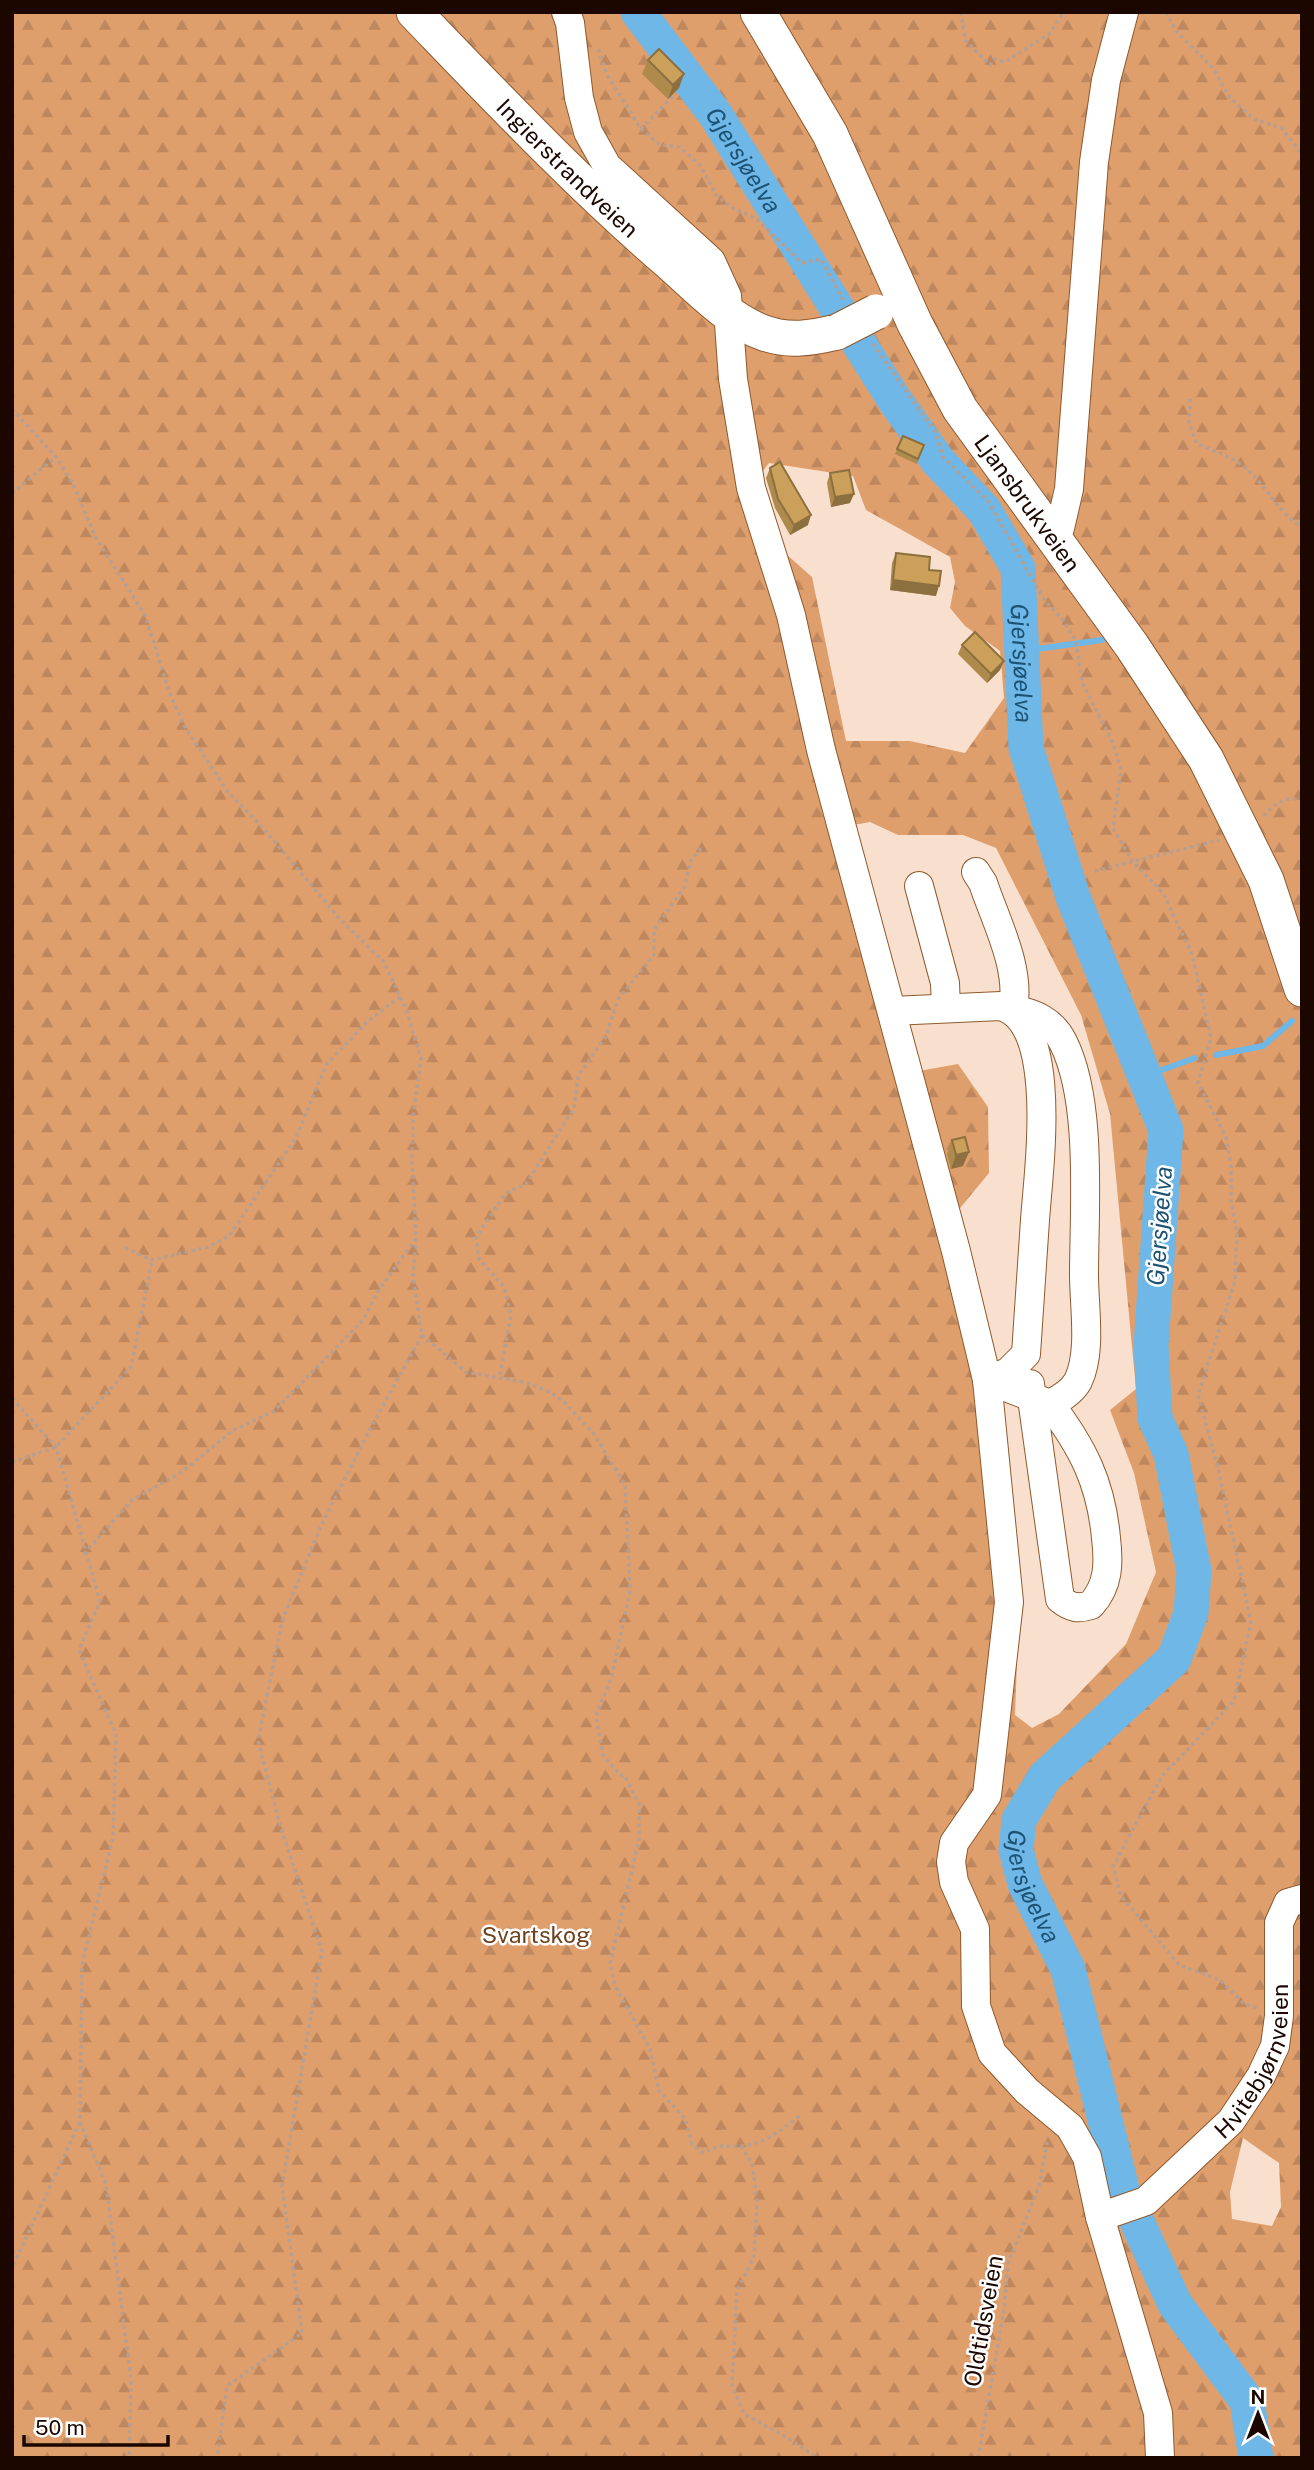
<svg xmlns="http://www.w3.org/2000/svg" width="1314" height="2470" viewBox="0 0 1314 2470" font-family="'Public Sans',sans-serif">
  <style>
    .forest { fill: url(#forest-firs); fill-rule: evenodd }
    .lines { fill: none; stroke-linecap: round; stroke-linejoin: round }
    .stream { stroke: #6eb7e7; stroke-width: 6 }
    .river { stroke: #6eb7e7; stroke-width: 35 }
    .minor-casing { stroke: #8e592c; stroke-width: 30 }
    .major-casing { stroke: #8e592c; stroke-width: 37 }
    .path { stroke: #b69e90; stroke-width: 3.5; stroke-dasharray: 3.5 3.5; stroke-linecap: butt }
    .minor { stroke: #fff; stroke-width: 28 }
    .major { stroke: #fff; stroke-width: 35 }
    .major-bridge-casing { stroke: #8e592c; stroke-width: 37; stroke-linecap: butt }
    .major-bridge { stroke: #fff; stroke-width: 35 }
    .wall { fill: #ae8a4d }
    .shaded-wall { fill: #8d703f }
    .building { fill: #caa05a; stroke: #8d703f; stroke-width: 2 }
    .labels { text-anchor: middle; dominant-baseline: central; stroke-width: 5; stroke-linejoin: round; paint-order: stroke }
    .street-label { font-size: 23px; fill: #1b0700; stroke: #fff }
    .park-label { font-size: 23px; fill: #6c411c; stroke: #fff }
    .water-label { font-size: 24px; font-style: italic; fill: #1c5374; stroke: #fff }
  </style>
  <defs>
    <pattern id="forest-firs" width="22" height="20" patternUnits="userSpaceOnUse" patternTransform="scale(1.75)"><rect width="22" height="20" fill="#df9f6d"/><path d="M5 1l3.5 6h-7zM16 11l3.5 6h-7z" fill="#bf875d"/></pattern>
  </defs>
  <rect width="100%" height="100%" fill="#f9e0ce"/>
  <path class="forest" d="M12,12H1302V2458H12ZM769,463L853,476L866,510L950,557L955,582L950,608L965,626L1000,651L1004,698L965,753L910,741H846L812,577L786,554L757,479ZM870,822L898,835H963L996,848L1081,1015L1110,1114L1136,1389L1110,1410L1134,1473L1156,1572L1126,1644L1059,1714L1032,1728L1015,1715L1019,1609L956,1213L989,1173L988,1107L958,1064L919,1071L848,826ZM1243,2138L1279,2163L1281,2207L1272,2226L1232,2219L1230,2192Z"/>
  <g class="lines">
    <path class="stream" d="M1022,651L1102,640
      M1216,1055L1263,1046L1292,1021
      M1145,1076L1195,1058"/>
    <path class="river" id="s1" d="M638,12L715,114L894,399L938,461L984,510L1018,568L1026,748L1073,897L1166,1130L1151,1346L1155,1418L1171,1454L1194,1571L1191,1613L1174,1659L1045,1777L1019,1820L1016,1850L1025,1884L1068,1969L1122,2189L1175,2304L1247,2401L1256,2458"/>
    <g class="minor-casing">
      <g id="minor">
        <path d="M566,12L570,23L579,98L588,132L607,166L711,261L727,296L733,379L751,488L791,615L821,750L956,1251L987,1380L1009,1602L987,1795L954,1843L951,1862L954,1882L975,1929L976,2006L992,2053L1027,2091L1070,2127L1087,2157L1100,2217L1158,2413L1160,2458"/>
        <path d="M1053,539L1060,528L1069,489L1094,162L1106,80L1124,12"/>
        <path d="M976,872L983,883C996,922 1021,968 1013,1009C1035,1014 1052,1020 1063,1042C1093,1101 1084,1209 1084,1275C1084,1307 1092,1352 1078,1381C1072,1392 1060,1399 1050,1404L987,1380"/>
        <path d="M919,886L945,983L946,1008"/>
        <path d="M892,1011L1001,1006C1060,1023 1038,1174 1035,1220C1032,1265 1029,1309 1026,1354L1008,1372L987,1380"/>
        <path d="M1030,1384L1060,1599C1071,1608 1078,1609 1091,1605C1109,1585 1109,1563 1106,1538C1101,1483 1083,1448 1050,1404"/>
        <path id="s2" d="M1100,2217L1146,2201L1231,2121L1261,2076L1275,2046L1279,2016V1923L1288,1903L1302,1899"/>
      </g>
    </g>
    <g class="major-casing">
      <g id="major">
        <path id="s3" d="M414,12C497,98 579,185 670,263C698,288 728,320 764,333C789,342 812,338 837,332"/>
        <path id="s4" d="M758,12L830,134L915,324L960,409L1132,646L1206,759L1266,880L1302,989"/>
      </g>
    </g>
    <path class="path" d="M961,12L965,40L990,65L994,59L1005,62L1049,34L1064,12
      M1166,12L1176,31L1213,68L1230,98L1254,119L1281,128L1302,154
      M598,49L607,75L641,129L660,145L680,147L700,165L716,195L731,207L757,219L802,263L821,259L843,300
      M641,129L676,93
      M873,344L936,433L943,457L988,501L1045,601L1063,620L1076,641L1082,682L1113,743L1121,770L1113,828L1133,862L1163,893L1192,954L1211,1038L1198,1083L1226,1137L1231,1167V1202L1237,1232L1235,1281L1198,1395L1217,1464L1251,1622L1234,1701L1162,1776L1113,1866L1121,1896L1179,1965L1220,1980L1243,2003L1258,2008
      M1190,399L1189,423L1197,444C1213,450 1229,456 1243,466C1266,484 1277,512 1302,527
      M12,409L56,457L73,484L96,538L145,615L170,694L185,727L228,792L264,829L338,917L384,962L406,1009L421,1058L413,1118L412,1159L416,1238L413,1277L422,1335L369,1431L320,1528L282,1621L258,1741L280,1825L322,1951L282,2186L302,2333L227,2386L217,2458
      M12,493L56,457
      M1264,816C1273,804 1287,794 1302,801
      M1095,871L1219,840
      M125,1248L152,1260L208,1247L229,1236L296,1138L326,1065L367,1022L400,997
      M422,1335L466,1372L524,1382L550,1392L564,1402L594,1434L625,1485L630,1591L612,1676L596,1716L603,1755L620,1775H624L639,1804V1839L610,1964L615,1986L650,2049L659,2091L685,2118L692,2144L703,2153C723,2143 721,2147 740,2146C763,2145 784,2128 801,2115
      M500,1375L511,1315L504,1287L479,1259L476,1237L506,1193L526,1184L574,1108L578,1076L606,1036L618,999L654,955V930L685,886L691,860L703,846
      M12,1398L56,1447L100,1601L79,1650L116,1734L113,1838L82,1964L80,2122L12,2268
      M12,1462L56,1447L131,1367L152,1261
      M84,1554L132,1500L182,1472L232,1431L274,1411L363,1320L378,1291L415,1240
      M80,2122L106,2184L131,2380L129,2458
      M741,2146L752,2163L757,2200L754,2256L737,2291L732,2385L744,2414L790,2439L817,2458
      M978,2458L1004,2311L1008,2264L1039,2186L1048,2137"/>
    <use href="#minor" class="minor"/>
    <use href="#major" class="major"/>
    <g class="major-bridge-casing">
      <path id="major-bridge" d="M837,332L876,312"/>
    </g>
    <use href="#major-bridge" class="major-bridge"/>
  </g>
  <path class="wall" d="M648,60L679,88L668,99L642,74Z
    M903,436L924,445L917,464L895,454Z
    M770,468L808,525L790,535L775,508L766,478Z
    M830,473L850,503L831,507L827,483Z
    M896,553L929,570L936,596L890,590L892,563Z
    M962,645L1000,670L987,683L958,654Z
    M952,1140L963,1166L951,1169L947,1154Z"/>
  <path class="shaded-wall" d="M684,74L679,88L668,99L673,85Z
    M854,494L850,503L831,507L835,497Z
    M811,515L808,525L790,535L794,525Z
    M893,580L939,586L936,596L890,590Z
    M1004,661L1000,670L987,683L991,674Z
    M969,1152L963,1166L951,1169L956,1155Z"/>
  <path class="building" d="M659,49L684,74L673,85L648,60Z
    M903,436L924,445L918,459L897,449Z
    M780,462L811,515L794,525L778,499L770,468Z
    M849,470L854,494L835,497L830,473Z
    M896,553L930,557L929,570L941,571L939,586L893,580Z
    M975,632L1004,661L991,674L962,645Z
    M965,1137L969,1152L956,1155L952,1140Z"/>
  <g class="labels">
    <g class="street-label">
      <text stroke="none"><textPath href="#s3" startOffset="219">Ingierstrandveien</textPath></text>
      <text stroke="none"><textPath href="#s4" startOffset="562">Ljansbrukveien</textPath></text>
      <text stroke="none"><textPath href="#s2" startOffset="231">Hvitebjørnveien</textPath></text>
      <text transform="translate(983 2321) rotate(-80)">Oldtidsveien</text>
    </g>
    <g class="park-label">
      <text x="536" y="1934">Svartskog</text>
    </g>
    <g class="water-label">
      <text stroke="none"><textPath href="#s1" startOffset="182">Gjersjøelva</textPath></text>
      <text stroke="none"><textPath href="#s1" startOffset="770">Gjersjøelva</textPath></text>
      <text transform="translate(1159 1226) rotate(-86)">Gjersjøelva</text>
      <text stroke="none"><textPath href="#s1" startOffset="2095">Gjersjøelva</textPath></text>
    </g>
  </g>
  <rect width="1314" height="2470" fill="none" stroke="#1b0700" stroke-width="28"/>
  <g transform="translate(1258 2414)" stroke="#ffffff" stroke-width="5" paint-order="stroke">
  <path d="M0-5L12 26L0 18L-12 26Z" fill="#1b0700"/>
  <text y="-10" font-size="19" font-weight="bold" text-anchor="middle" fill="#1b0700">N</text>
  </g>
  <path d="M24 2435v10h144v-10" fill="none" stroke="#1b0700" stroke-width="3.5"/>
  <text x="35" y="2435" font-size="21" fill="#1b0700" stroke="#ffffff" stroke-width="5" paint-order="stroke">50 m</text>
</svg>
